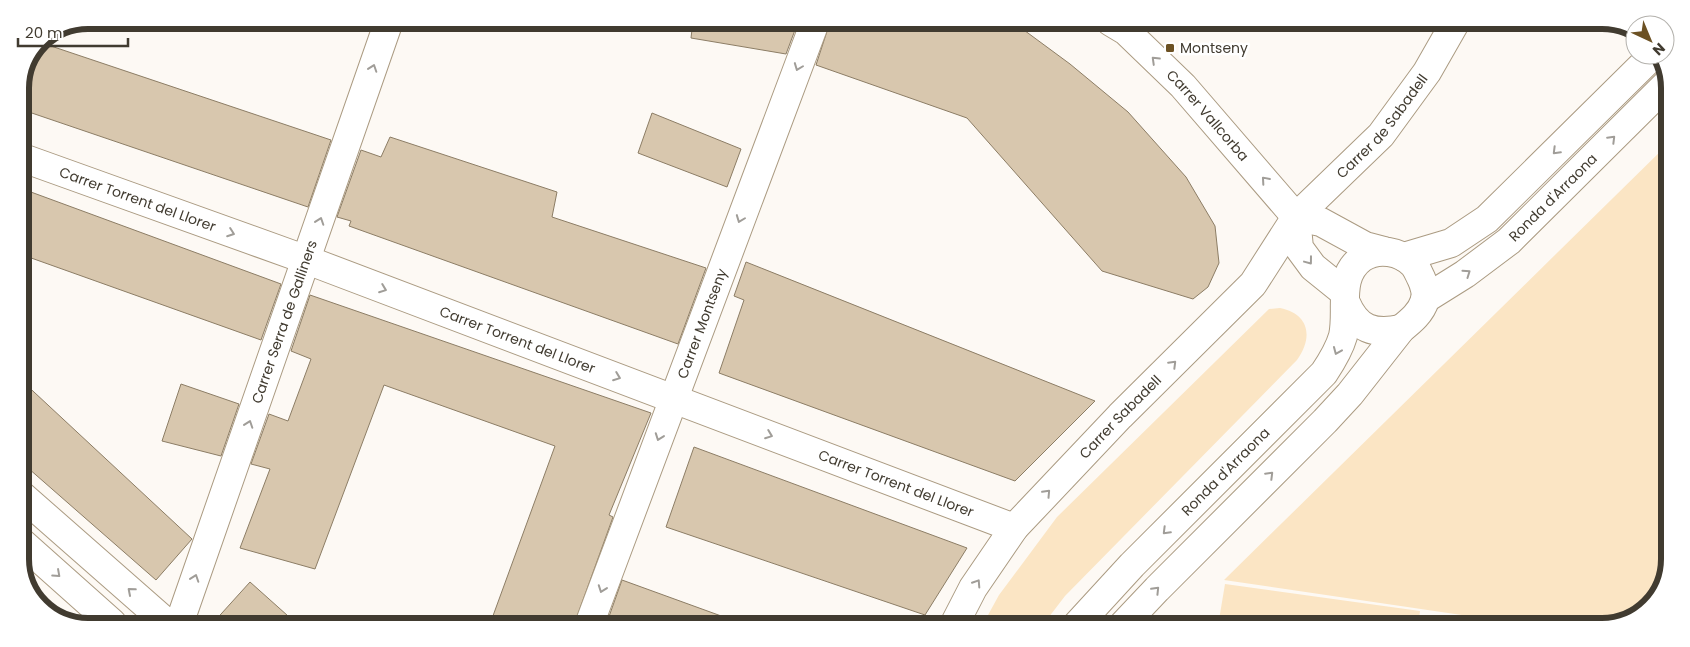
<svg xmlns="http://www.w3.org/2000/svg" width="1690" height="647" viewBox="0 0 1690 647" font-family="Poppins,sans-serif">
  <style>
    .green { fill: #fbe5c4 }
    .building { fill: #d8c7ae; stroke: #8c7d65 }
    .lines { fill: none; stroke-linecap: round; stroke-linejoin: round }
    .street-casing { stroke: #ab9b82; stroke-width: 30 }
    .secondary-casing { stroke: #ab9b82; stroke-width: 30 }
    .street { stroke: #fff; stroke-width: 28 }
    .secondary { stroke: #fff; stroke-width: 28 }
    .oneway { stroke: #a09d98 }
    .poi-dot { fill: #6c5123; stroke: #fff; stroke-width: 2 }
    .labels { text-anchor: middle; dominant-baseline: central; stroke-width: 5; stroke-linejoin: round; paint-order: stroke }
    .poi-label { font-size: 14px; fill: #413b30; stroke: #fff; text-anchor: start }
    .street-label { font-size: 14px; fill: #413b30; stroke: #fff }
    .rim { fill: none; stroke: #413b30; stroke-width: 6 }
  </style>
  <rect width="100%" height="100%" fill="#fdf9f4"/>
  <path class="green" d="M1669,143L1666,581L1643,613L1603,627H1543L1224,580Z
    M1280,308C1310,314 1313,338 1297,360L1065,596L1042,626H982L999,595L1057,517L1269,309Z
    M1225,584L1420,611L1418,627L1218,626Z"/>
  <path class="building" d="M693,21L798,22L786,54L691,38Z
    M830,22H1013L1070,64L1128,112L1186,177L1215,226L1219,263L1208,287L1193,299L1102,271L967,118L816,65Z
    M39,42L331,140L308,207L20,109V84Z
    M652,113L741,149L727,187L638,153Z
    M390,137L557,192L552,217L706,268L678,344L349,226L351,221L337,217L361,150L381,157Z
    M20,188L281,284L261,340L20,254Z
    M746,262L1095,401L1015,481L719,373L744,300L734,296Z
    M310,295L651,413L609,515L613,517L574,625L490,624L555,446L384,385L315,569L240,548L270,469L251,464L269,414L288,421L311,359L291,351Z
    M20,379L192,539L156,580L20,461Z
    M181,384L239,404L221,456L162,441Z
    M694,447L967,548L925,615L666,527Z
    M622,580L735,621L734,625H606Z
    M250,582L297,624H212Z"/>
  <g class="lines">
    <g class="street-casing">
      <g id="street">
        <path id="s1" d="M1111,22L1126,31L1183,86L1296,217L1299,248L1313,267L1344,292"/>
        <path id="s2" d="M20,157L307,260L1014,528"/>
        <path d="M1296,217L1321,222L1365,246L1384,251"/>
        <path d="M20,494L168,624"/>
        <path d="M20,541L112,623"/>
        <path id="s3" d="M179,624L389,21"/>
        <path id="s4" d="M589,625L815,22"/>
        <path id="s5" d="M954,625L973,588L1014,528L1120,416L1253,284L1296,217L1381,135L1427,72L1455,23"/>
      </g>
    </g>
    <g class="secondary-casing">
      <g id="secondary">
        <path d="M1404,257L1451,243L1487,219L1653,55"/>
        <path id="s6" d="M1425,299L1465,274L1509,241L1669,82"/>
        <path d="M1346,303C1357,329 1374,335 1401,329"/>
        <path id="s7" d="M1076,626L1132,565L1324,373C1332,361 1339,350 1343,336C1349,309 1336,277 1362,258C1378,247 1401,251 1414,265C1417,269 1419,274 1421,278C1424,284 1427,294 1425,300C1421,313 1411,321 1401,329L1350,394L1325,421L1157,589L1122,626"/>
      </g>
    </g>
    <use href="#street" class="street"/>
    <use href="#secondary" class="secondary"/>
  </g>
  <defs><path id="oneway-chevron" d="M-2-3.5L2.5 0L-2 3.5" fill="none" stroke-width="1.6" stroke-linecap="round" stroke-linejoin="round" transform="scale(1.25)"/></defs>
  <g class="oneway">
    <use href="#oneway-chevron" transform="translate(1155 60) rotate(-136)"/>
    <use href="#oneway-chevron" transform="translate(798 67) rotate(111)"/>
    <use href="#oneway-chevron" transform="translate(373 68) rotate(-71)"/>
    <use href="#oneway-chevron" transform="translate(1612 139) rotate(-45)"/>
    <use href="#oneway-chevron" transform="translate(1556 151) rotate(135)"/>
    <use href="#oneway-chevron" transform="translate(1265 180) rotate(-131)"/>
    <use href="#oneway-chevron" transform="translate(740 219) rotate(111)"/>
    <use href="#oneway-chevron" transform="translate(320 221) rotate(-71)"/>
    <use href="#oneway-chevron" transform="translate(231 233) rotate(20)"/>
    <use href="#oneway-chevron" transform="translate(1309 261) rotate(53)"/>
    <use href="#oneway-chevron" transform="translate(1467 273) rotate(-35)"/>
    <use href="#oneway-chevron" transform="translate(383 289) rotate(21)"/>
    <use href="#oneway-chevron" transform="translate(1337 351) rotate(113)"/>
    <use href="#oneway-chevron" transform="translate(1173 364) rotate(-45)"/>
    <use href="#oneway-chevron" transform="translate(617 377) rotate(21)"/>
    <use href="#oneway-chevron" transform="translate(249 424) rotate(-71)"/>
    <use href="#oneway-chevron" transform="translate(769 435) rotate(21)"/>
    <use href="#oneway-chevron" transform="translate(659 437) rotate(110)"/>
    <use href="#oneway-chevron" transform="translate(1270 475) rotate(-45)"/>
    <use href="#oneway-chevron" transform="translate(1047 493) rotate(-47)"/>
    <use href="#oneway-chevron" transform="translate(1166 531) rotate(135)"/>
    <use href="#oneway-chevron" transform="translate(57 574) rotate(42)"/>
    <use href="#oneway-chevron" transform="translate(195 578) rotate(-71)"/>
    <use href="#oneway-chevron" transform="translate(977 583) rotate(-57)"/>
    <use href="#oneway-chevron" transform="translate(602 589) rotate(110)"/>
    <use href="#oneway-chevron" transform="translate(1156 590) rotate(-46)"/>
    <use href="#oneway-chevron" transform="translate(131 591) rotate(-139)"/>
  </g>
  <rect class="poi-dot" x="1165" y="43" width="10" height="10" rx="2.5"/>
  <g class="labels">
    <g class="poi-label">
      <text x="1180" y="48">Montseny</text>
    </g>
    <g class="street-label">
      <text stroke="none"><textPath href="#s1" startOffset="135">Carrer Vallcorba</textPath></text>
      <text stroke="none"><textPath href="#s5" startOffset="661">Carrer de Sabadell</textPath></text>
      <text stroke="none"><textPath href="#s6" startOffset="164">Ronda d'Arraona</textPath></text>
      <text stroke="none"><textPath href="#s2" startOffset="125">Carrer Torrent del Llorer</textPath></text>
      <text stroke="none"><textPath href="#s3" startOffset="320">Carrer Serra de Galliners</textPath></text>
      <text stroke="none"><textPath href="#s4" startOffset="322">Carrer Montseny</textPath></text>
      <text stroke="none"><textPath href="#s2" startOffset="530">Carrer Torrent del Llorer</textPath></text>
      <text stroke="none"><textPath href="#s5" startOffset="268">Carrer Sabadell</textPath></text>
      <text stroke="none"><textPath href="#s7" startOffset="215">Ronda d'Arraona</textPath></text>
      <text stroke="none"><textPath href="#s2" startOffset="935">Carrer Torrent del Llorer</textPath></text>
    </g>
  </g>
  <path d="M0 0H1690V647H0ZM88 29H1602A59 59 0 0 1 1661 88V559A59 59 0 0 1 1602 618H88A59 59 0 0 1 29 559V88A59 59 0 0 1 88 29Z" fill="#fff" fill-rule="evenodd"/>
  <path class="rim" d="M88 29H1602A59 59 0 0 1 1661 88V559A59 59 0 0 1 1602 618H88A59 59 0 0 1 29 559V88A59 59 0 0 1 88 29Z"/>
  <g transform="translate(1650 40) rotate(136)"><circle r="24" fill="#ffffff" stroke="#b3b1ac"/>
  <path d="M0-4L9 19L0 12L-9 19Z" fill="#6c5123"/>
  <text y="-8" font-size="14" font-weight="bold" text-anchor="middle" fill="#413b30">N</text>
  </g>
  <path d="M18 38v8h110v-8" fill="none" stroke="#413b30" stroke-width="2.5"/>
  <text x="25" y="38" font-size="15" fill="#413b30" stroke="#ffffff" stroke-width="4" paint-order="stroke">20 m</text>
</svg>
